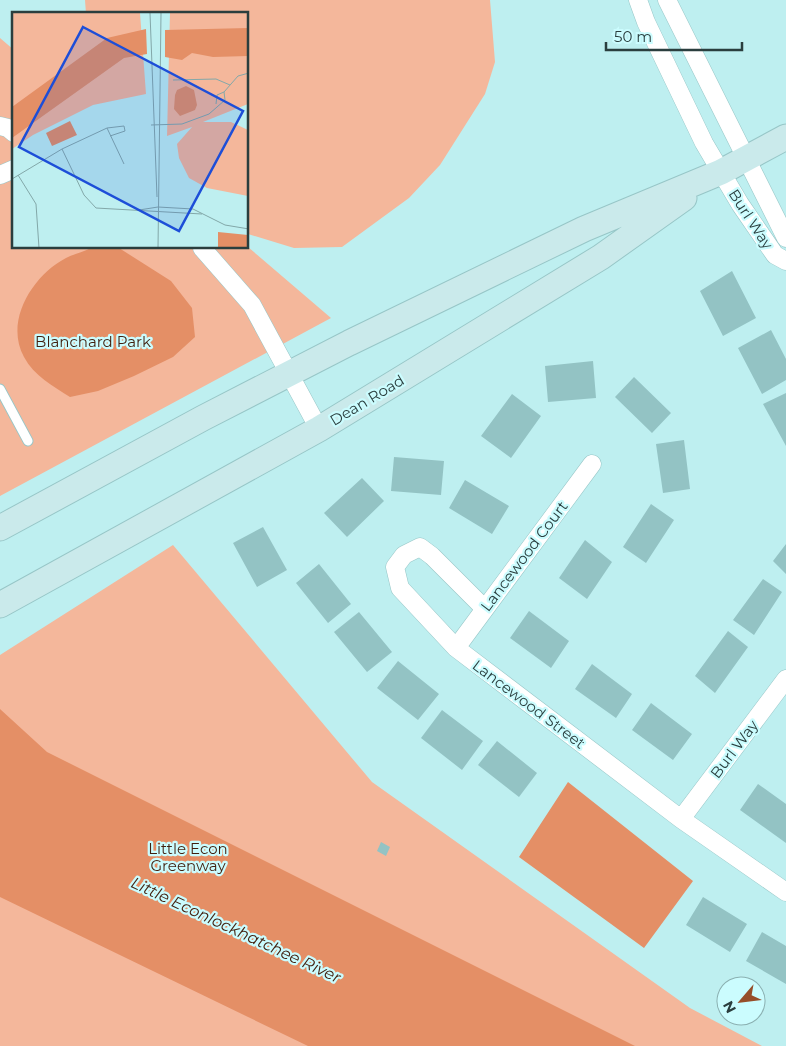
<svg xmlns="http://www.w3.org/2000/svg" width="786" height="1046" viewBox="0 0 786 1046" font-family="Montserrat,sans-serif">
  <style>
    .green { fill: #f4b79b }
    .water { fill: #e48f66 }
    .building { fill: #93c3c4 }
    .lines { fill: none; stroke-linecap: round; stroke-linejoin: round }
    .service-casing { stroke: #97c6c7; stroke-width: 11 }
    .minor-casing { stroke: #97c6c7; stroke-width: 19 }
    .secondary-casing { stroke: #97c6c7; stroke-width: 27 }
    .service { stroke: #fff; stroke-width: 9 }
    .minor { stroke: #fff; stroke-width: 18 }
    .secondary { stroke: #caeaeb; stroke-width: 25 }
    .labels { text-anchor: middle; dominant-baseline: central; stroke-width: 4.5; stroke-linejoin: round; paint-order: stroke }
    .street-label { font-size: 15px; fill: #2a3e3e; stroke: #cbfcfe }
    .park-label { font-size: 15px; fill: #411f0e; stroke: #cbfcfe }
    .water-label { font-size: 16px; font-style: italic; fill: #432110; stroke: #cbfcfe }
    .inset-road { fill: none; stroke: #83a8a9; stroke-width: 1 }
    .view { fill: #1d4ed8; fill-opacity: 0.15; stroke: #1d4ed8; stroke-width: 2.5 }
    .inset-edge { fill: none; stroke: #2a3e3e; stroke-width: 2.5 }
  </style>
  <rect width="100%" height="100%" fill="#beeff0"/>
  <path class="green" d="M85,0H490L495,62L485,94L440,165L409,198L342,247L294,248L248,234V14H86Z
    M0,38L14,50V248L248,247L331,318L0,496Z
    M173,545L372,782L690,1008L762,1046H0V655Z"/>
  <path class="water" d="M91,248H119L171,281L192,308L195,337L173,357L134,376L98,391L70,397C53,386 34,376 24,357C4,321 33,275 66,258C74,254 83,252 91,248Z
    M0,709L47,752L635,1046H308L0,897Z
    M568,782L693,881L644,948L519,857Z"/>
  <path class="building" d="M732,271L756,318L723,336L700,291Z
    M771,330L786,359V380L762,394L738,348Z
    M593,361L596,398L548,402L545,366Z
    M634,377L671,413L652,433L615,397Z
    M786,393V446L763,404Z
    M512,394L541,416L511,458L481,436Z
    M684,440L690,489L663,493L656,444Z
    M394,457L444,461L441,495L391,491Z
    M362,478L384,501L347,537L324,513Z
    M465,480L509,506L492,534L449,508Z
    M651,504L674,520L646,563L623,547Z
    M263,527L287,570L257,587L233,543Z
    M585,540L612,562L587,599L559,578Z
    M786,544V574L773,561Z
    M319,564L351,604L328,623L296,583Z
    M763,579L782,592L754,635L733,620Z
    M529,611L569,641L551,668L510,638Z
    M359,612L392,652L367,672L334,632Z
    M728,631L748,647L715,693L695,676Z
    M398,661L439,694L418,720L377,688Z
    M592,664L632,694L616,718L575,689Z
    M651,703L692,734L673,760L632,730Z
    M442,710L483,741L462,770L421,738Z
    M497,741L537,773L519,797L478,765Z
    M758,784L786,804V843L740,810Z
    M381,842L390,847L386,856L377,851Z
    M703,897L747,924L730,952L686,925Z
    M762,932L786,946V984L746,961Z"/>
  <g class="lines">
    <g class="service-casing">
      <path id="service" d="M0,389L28,441"/>
    </g>
    <g class="minor-casing">
      <path id="minor" d="M638,0L646,22L704,143L740,204L775,255L786,261
        M667,0L786,238
        M0,126L8,128L14,133
        M0,175L14,169
        M202,248L252,305L319,429
        M485,609L432,556L420,547L404,555L395,567L400,588L456,648L681,819L786,892
        M456,648L592,464
        M681,819L786,679"/>
    </g>
    <g class="secondary-casing">
      <path id="secondary" d="M0,528L203,418L349,343L584,229L721,172L786,137
        M0,605L319,429L601,257L684,198"/>
    </g>
    <use href="#service" class="service"/>
    <use href="#minor" class="minor"/>
    <use href="#secondary" class="secondary"/>
  </g>
  <g class="labels">
    <g class="street-label">
      <text transform="translate(751 219) rotate(57)">Burl Way</text>
      <text transform="translate(367 400) rotate(-31)">Dean Road</text>
      <text transform="translate(524 556) rotate(-53)">Lancewood Court</text>
      <text transform="translate(529 704) rotate(37)">Lancewood Street</text>
      <text transform="translate(734 749) rotate(-53)">Burl Way</text>
    </g>
    <g class="park-label">
      <text x="93" y="341">Blanchard Park</text>
      <text x="188" y="848">Little Econ<tspan x="188" dy="17">Greenway</tspan></text>
    </g>
    <g class="water-label">
      <text transform="translate(236 930) rotate(25)">Little Econlockhatchee River</text>
    </g>
  </g>
  <g transform="translate(12 12)">
    <rect width="236" height="236" fill="#beeff0"/>
    <path d="M0,1H128L134,82L81,93L21,123L0,137ZM158,1H236V92L191,110H219L236,118V184L195,176L177,166L167,146L165,132L180,115L155,124Z" fill="#f4b79b"/>
    <path d="M236,16V44L201,45L180,41L170,48L153,45V18ZM134,17L135,42L112,46L0,126V95L95,26ZM174,74L182,78L185,93L183,98L168,104L162,97L163,83L165,78ZM58,109L65,123L40,134L34,121ZM206,220L236,223V236H206Z" fill="#e48f66"/>
    <path class="inset-road" d="M138,1L145,185M161,68L204,67L218,73M204,92L205,83L212,80L226,64L237,61M139,113L170,112L197,102L213,88L212,80M95,116L112,152M50,137L72,183L84,196L190,202M6,163L24,192L27,236M0,167L50,137L95,116L112,114L113,119L98,124M127,198L146,195L181,197L213,213L237,217M146,236L149,1"/>
    <path class="view" d="M71,15L231,99L167,219L7,135Z"/>
    <rect width="236" height="236" class="inset-edge"/>
  </g>
  <g transform="translate(741 1001) rotate(242)"><circle r="24" fill="#cbfcfe" stroke="#8bb0b1"/>
  <path d="M0-4L9 19L0 12L-9 19Z" fill="#964e2a"/>
  <text y="-8" font-size="14" font-weight="bold" text-anchor="middle" fill="#2a3e3e">N</text>
  </g>
  <path d="M606 42v8h136v-8" fill="none" stroke="#2a3e3e" stroke-width="2.5"/>
  <text x="614" y="42" font-size="15" fill="#2a3e3e" stroke="#cbfcfe" stroke-width="4" paint-order="stroke">50 m</text>
</svg>
